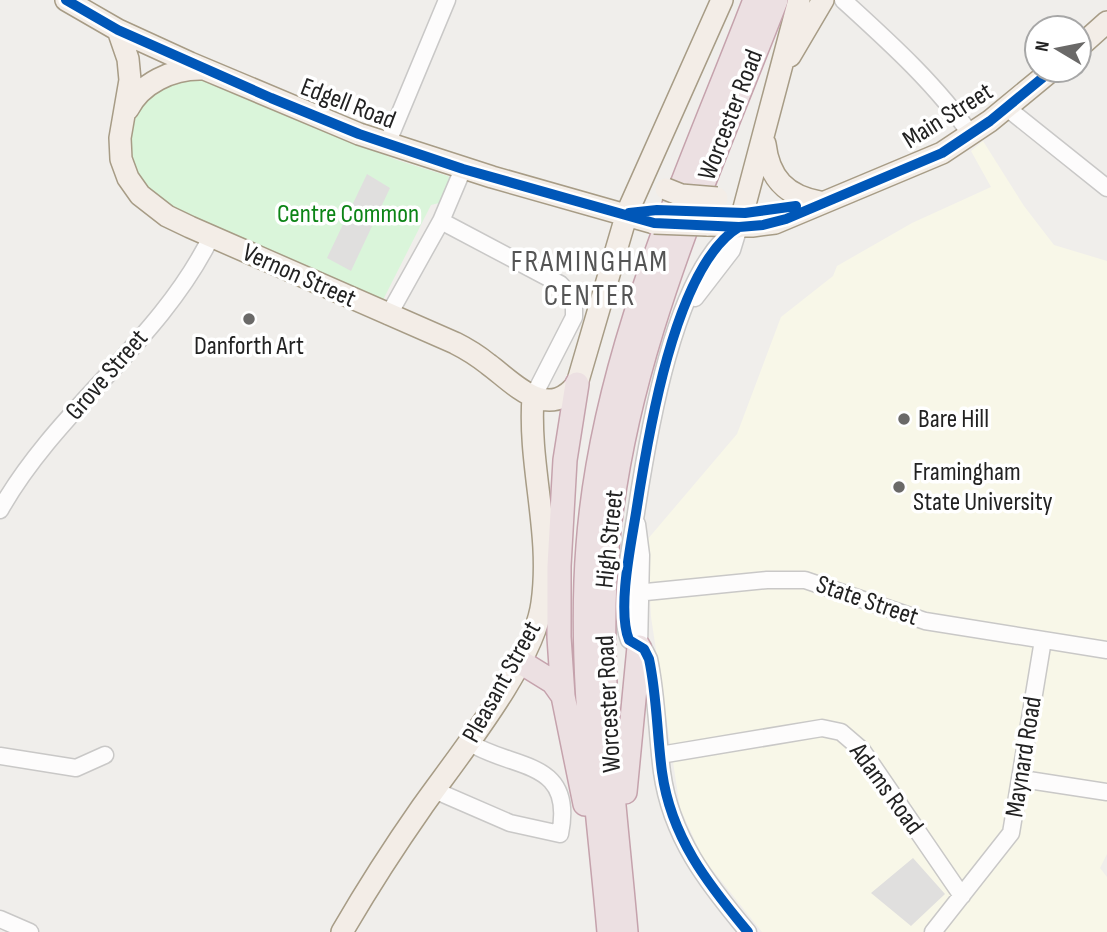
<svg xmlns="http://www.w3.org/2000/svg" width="1107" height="932" viewBox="0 0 1107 932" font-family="'Sofia Sans Condensed',sans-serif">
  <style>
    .education { fill: #f8f7e8 }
    .park { fill: #daf5da }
    .parking { fill: #e0dfde }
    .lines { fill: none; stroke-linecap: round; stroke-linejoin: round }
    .minor-casing { stroke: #c9c8c7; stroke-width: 19 }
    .major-casing { stroke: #a79c86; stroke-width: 24 }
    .highway-casing { stroke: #c5a2ac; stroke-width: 26 }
    .minor { stroke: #fdfcfc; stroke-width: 16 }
    .major { stroke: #f3ede7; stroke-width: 21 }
    .highway { stroke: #ece0e2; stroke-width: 23 }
    .major-bridge-casing { stroke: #a79c86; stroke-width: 24; stroke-linecap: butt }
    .major-bridge { stroke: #f3ede7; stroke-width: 21 }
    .cycleway-casing { stroke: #fff; stroke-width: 15 }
    .cycleway { stroke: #0057b8; stroke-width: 10 }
    .poi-dot { fill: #6a6968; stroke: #fff; stroke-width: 2.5 }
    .labels { text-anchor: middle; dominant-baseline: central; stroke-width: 7; stroke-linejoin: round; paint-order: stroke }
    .street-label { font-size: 26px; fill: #222; stroke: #fff }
    .park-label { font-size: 26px; fill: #0c8416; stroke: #fff }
    .poi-label { font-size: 26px; fill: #222; stroke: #fff; text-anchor: start }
    .quarter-label { font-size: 30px; letter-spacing: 2px; fill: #555; stroke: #fff }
  </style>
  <rect width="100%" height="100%" fill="#f0eeeb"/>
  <path class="education" d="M983,141L1024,206L1054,245L1107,261V854L1100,868L1107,877V932H762L703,858L680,808L651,617L647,540L737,434L781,317L833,276L837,266L912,223L991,187L971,151Z"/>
  <path class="park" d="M198,78L397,160L448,176L454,183L447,201L431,205L383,300L379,302L172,210C139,186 107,136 145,101C151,96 159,87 166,84C176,81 188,80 198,78Z"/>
  <path class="parking" d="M367,174L390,188L351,271L327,258Z
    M913,858L945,894L911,926L871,893Z"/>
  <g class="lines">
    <g class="minor-casing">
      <path id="minor" d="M843,0C888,41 937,85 971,135
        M1007,108L1107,188
        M387,144L447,0
        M441,221L560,284L574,299V317L533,397
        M739,227C674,266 647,441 636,513C631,544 617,610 629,640L644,649L649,659C657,696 657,735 662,772C671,837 707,883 748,932
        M695,298L732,250L739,227
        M388,316L441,221L463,169
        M0,510C57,409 160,341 211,237
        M637,524L641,555L639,647
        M626,594L767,580H805L925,621L1107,650
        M660,755L822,728L841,732L862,750L962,896
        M0,756L76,768L105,755
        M1022,779L1107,792
        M434,790L510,823L560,834C575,759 514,770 470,743
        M0,919L30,932
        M933,932L1011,833L1043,640"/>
    </g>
    <g class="major-casing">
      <path id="major" d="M66,0L118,30L190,63L359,134L492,177L654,223
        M118,30L128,59L130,80L120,138L121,159L128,178L140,195L167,216L190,227L455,343C467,349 478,356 488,364C514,383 547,422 577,384L627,213L722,0
        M1079,47L1107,22
        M790,56L823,0
        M128,109C141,83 172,69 200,69
        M765,144C769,178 786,196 820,202
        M707,225L752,226L775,223L942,153L990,121L1052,70
        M739,227L799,0
        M342,932C367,889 394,847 422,807C458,756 534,663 542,603C552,533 528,466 533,397"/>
    </g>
    <g class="highway-casing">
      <path id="highway" d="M577,384L565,460L559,566V637L563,696L585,804
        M519,661L553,682L563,696
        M625,792L639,647
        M609,932C598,804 578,674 588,546C602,354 687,177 755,0
        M626,932C616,815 599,696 605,579C615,374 703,188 776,0"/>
    </g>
    <use href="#minor" class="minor"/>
    <use href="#major" class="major"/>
    <use href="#highway" class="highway"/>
    <g class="major-bridge-casing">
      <path id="major-bridge" d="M666,189L681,195L717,198
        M654,223L707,225"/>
    </g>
    <use href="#major-bridge" class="major-bridge"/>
    <g class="cycleway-casing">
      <path id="cycleway" d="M66,0L118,30L271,98L359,134L463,169L654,223L739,227L763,225L786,219L942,153L990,121L1052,70
        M629,213L657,210L745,213L796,206
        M739,227C674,266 647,441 636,513C631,544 617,610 629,640L644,649L649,659C657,696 657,735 662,772C671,837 707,883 748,932"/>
    </g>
    <use href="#cycleway" class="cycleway"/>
  </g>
  <g class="poi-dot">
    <circle cx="249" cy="319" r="7"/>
    <circle cx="904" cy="419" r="7"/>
    <circle cx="899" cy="487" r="7"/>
  </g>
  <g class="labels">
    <g class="street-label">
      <text transform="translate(348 104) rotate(21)">Edgell Road</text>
      <text transform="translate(731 115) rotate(-69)">Worcester Road</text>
      <text transform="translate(948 116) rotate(-32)">Main Street</text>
      <text transform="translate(299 276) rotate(24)">Vernon Street</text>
      <text transform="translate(107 375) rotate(-49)">Grove Street</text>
      <text transform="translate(610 539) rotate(-84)">High Street</text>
      <text transform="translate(867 601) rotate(19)">State Street</text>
      <text transform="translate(502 682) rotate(-61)">Pleasant Street</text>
      <text transform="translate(609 704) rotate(-93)">Worcester Road</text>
      <text transform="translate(1024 757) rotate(-81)">Maynard Road</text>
      <text transform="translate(886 789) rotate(54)">Adams Road</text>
    </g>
    <g class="park-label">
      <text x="348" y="214">Centre Common</text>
    </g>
    <g class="poi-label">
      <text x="249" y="346" text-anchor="middle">Danforth Art</text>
      <text x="918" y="419">Bare Hill</text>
      <text x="913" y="472">Framingham<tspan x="913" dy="30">State University</tspan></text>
    </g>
    <g class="quarter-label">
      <text x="590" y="262">FRAMINGHAM<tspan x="590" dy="34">CENTER</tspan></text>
    </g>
  </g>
  <g transform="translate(1058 49) rotate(280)"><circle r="33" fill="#ffffff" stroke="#a7a7a7" stroke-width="2"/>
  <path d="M0-5L12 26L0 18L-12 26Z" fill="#6a6968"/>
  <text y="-10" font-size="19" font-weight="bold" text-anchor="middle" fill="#222222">N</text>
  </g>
</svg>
